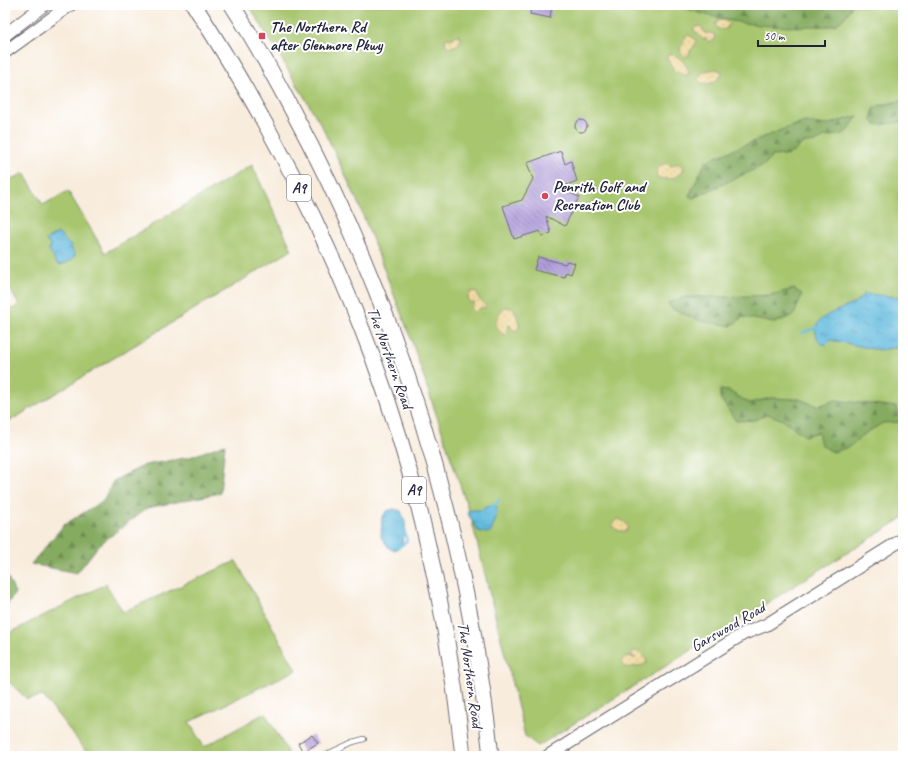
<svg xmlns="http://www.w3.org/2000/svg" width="908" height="761" viewBox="0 0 908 761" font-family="Caveat,sans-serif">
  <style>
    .green { fill: #a7c66e; stroke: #647454; fill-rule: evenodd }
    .forest { fill: url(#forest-firs); stroke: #54664e }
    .sand { fill: url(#sand-dots); stroke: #887e6c }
    .water { fill: url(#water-ripples); stroke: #426e8c }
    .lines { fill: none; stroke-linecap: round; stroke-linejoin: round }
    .stream { stroke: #61bade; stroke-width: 2.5 }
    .building { fill: url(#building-back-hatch) }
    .service-casing { stroke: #6d6973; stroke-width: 6 }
    .tertiary-casing { stroke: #6d6973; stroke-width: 14 }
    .trunk-casing { stroke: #6d6973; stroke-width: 17 }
    .service { stroke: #fff; stroke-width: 4.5 }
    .tertiary { stroke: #fff; stroke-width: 12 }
    .trunk { stroke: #fff; stroke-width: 15 }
    .poi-dot { fill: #d1495b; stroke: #fff; stroke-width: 1.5 }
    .labels { text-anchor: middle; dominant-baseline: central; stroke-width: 4; stroke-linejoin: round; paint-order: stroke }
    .shield { fill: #fff; stroke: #646476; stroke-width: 1 }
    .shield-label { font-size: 15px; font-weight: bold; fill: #22223b }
    .poi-label { font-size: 16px; font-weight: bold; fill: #22223b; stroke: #fff; text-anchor: start }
    .street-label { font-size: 16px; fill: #22223b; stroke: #fff }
  </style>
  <defs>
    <pattern id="forest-firs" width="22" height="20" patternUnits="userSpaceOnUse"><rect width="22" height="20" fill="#85ab61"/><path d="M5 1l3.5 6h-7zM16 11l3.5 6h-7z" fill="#6c8b51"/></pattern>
    <pattern id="sand-dots" width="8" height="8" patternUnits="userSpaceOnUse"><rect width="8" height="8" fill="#eeda9e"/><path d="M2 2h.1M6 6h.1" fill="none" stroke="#ccbb89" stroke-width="1.8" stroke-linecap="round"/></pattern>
    <pattern id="water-ripples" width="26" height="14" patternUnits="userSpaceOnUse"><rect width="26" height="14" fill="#61bade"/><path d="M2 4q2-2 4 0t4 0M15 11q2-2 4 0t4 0" fill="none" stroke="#5097b5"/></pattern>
    <pattern id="building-back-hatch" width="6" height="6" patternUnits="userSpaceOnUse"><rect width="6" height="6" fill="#b09dda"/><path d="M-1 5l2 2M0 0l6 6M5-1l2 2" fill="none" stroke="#8f80b2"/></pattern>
  </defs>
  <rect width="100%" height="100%" fill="#fff"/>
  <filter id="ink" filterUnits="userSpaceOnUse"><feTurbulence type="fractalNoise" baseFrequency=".025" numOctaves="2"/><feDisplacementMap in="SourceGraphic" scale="8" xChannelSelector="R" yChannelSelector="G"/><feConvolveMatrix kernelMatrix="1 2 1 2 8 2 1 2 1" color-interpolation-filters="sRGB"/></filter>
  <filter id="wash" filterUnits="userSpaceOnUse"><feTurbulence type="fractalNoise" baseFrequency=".012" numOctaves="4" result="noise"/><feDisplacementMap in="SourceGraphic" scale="16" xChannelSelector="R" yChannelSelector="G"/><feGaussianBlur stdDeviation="0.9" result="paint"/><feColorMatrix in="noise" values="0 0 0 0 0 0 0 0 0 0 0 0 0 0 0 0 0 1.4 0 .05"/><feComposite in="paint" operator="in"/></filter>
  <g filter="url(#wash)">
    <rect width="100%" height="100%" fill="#f8ecdc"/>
    <path class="green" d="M249,5H903V518L538,746L525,736L471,518L410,336L357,200L323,128Z
      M252,165L292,250L5,424V313L19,305L10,289L5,292V183L24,173L43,205L68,191L105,253ZM58,233L70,245L61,265L57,264C48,247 48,249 58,233Z
      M236,561L296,670L189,722L204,747L265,713L290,756H90L43,696L27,699L5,678V635L106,584L123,612Z"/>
    <path class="forest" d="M677,5H852C849,12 843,22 834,25C828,27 819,26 813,26C767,29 720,22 677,5Z
      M903,100V122L876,125L871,120L874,107Z
      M858,116L848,130L843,134L825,137L815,142L801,144C793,156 786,155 772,156L764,165L693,198L689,196L706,161L786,128L805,122L825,125Z
      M794,289L802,294L794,315L774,323L743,317L731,326L701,321L672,309L668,303L686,297H724L770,295Z
      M720,390L729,391L749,403L771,398L799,399L818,406L836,400L897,407L902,422L883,423L866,433L849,447L833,452L821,445L818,432L805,436L783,420L768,414L755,420L736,421L720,398Z
      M225,444L220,493L147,508L99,545L77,573L31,564L64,525L104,500L113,481L145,465L190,457Z
      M5,571L15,593L5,608Z"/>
    <path class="sand" d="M720,20L726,21L729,24L726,29C721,30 717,30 715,24Z
      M700,26L702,27L705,33H711L715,35V40L709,42L706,38L703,40L693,29L696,27Z
      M458,35L461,37C461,45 455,47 448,47L445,43L446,38L452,39L454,36Z
      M688,35C701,40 695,44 690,52C687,57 691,54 685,57L680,52V48L684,43L683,39Z
      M669,54C677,53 686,64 689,71L688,75H682L680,72H676L674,70L667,59V57Z
      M717,69L722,72C721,82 704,88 698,80C700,71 708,70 717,69Z
      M665,163L672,166L678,163L682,165L684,169C678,179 666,181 657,177C655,170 659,166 665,163Z
      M472,291L477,293L479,299L486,306L485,308H480L475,313L471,308V306L475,303L469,302L468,296Z
      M505,307L513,308L516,313L520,327L515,331L512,329L510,325L508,326V332L505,335C499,332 497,328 495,322L501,310Z
      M617,519C622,519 625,523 628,526L627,530C621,533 615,530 611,525Z
      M634,651C641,651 646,657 647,663C643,666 629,668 624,667L622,662L624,658L630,656L633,658H636L631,655Z"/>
    <path class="water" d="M58,233L70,245L75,255C72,261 64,266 57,264L49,250L50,246L46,240Z
      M864,294L903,297V347L878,350L831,340L826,345L820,343C803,315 842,312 857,301C860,299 862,296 864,294Z
      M494,503L497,507L496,518L491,532L486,533L478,531L467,512L472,510H481Z
      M394,509L401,511C408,527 406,532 400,547L394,550L390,549L381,537L382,517L387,511Z"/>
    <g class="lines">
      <path class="stream" d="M802,333L819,327
        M493,507L499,500
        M398,548L407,541L405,533"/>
    </g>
    <g id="blocks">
      <path class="building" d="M531,5H552L550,18L530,14Z
        M575 126a6 6 0 1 1 12 0a6 6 0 1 1-12 0Z
        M561,151L565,164L571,161L577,181L559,188L579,197L565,226L546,216L551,233L542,236L540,231L514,239L503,206L522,200L533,179L527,163Z
        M538,257L565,264L567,261L575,263L571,274L566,272L564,277L534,270Z
        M312,735L318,743L303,752L298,743Z"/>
    </g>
  </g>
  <g filter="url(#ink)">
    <use href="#blocks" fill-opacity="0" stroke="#6d6973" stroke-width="1"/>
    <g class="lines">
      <g class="service-casing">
        <path id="service" d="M323,756L353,742L364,739"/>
      </g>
      <g class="tertiary-casing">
        <path id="tertiary" d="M5,35L44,5
          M5,52L70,5
          M548,756L743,634L766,625L903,539"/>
      </g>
      <g class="trunk-casing">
        <path id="trunk" d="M194,5C266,116 327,234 373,358C420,486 448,621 463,756
          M232,5C253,38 272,72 290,106C399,307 466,529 491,756"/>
      </g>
      <use href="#service" class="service"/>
      <use href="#tertiary" class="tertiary"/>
      <use href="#trunk" class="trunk"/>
    </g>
  </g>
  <g class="poi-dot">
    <rect x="258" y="32" width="8" height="8" rx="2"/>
    <circle cx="545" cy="196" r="4"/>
  </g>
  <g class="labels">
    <g class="shield">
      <rect x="287" y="175" width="24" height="26" rx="3"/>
      <rect x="402" y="477" width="24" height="26" rx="3"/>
    </g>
    <g class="shield-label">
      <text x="299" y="188">A9</text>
      <text x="414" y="490">A9</text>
    </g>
    <g class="poi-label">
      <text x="270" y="27">The Northern Rd<tspan x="270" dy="18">after Glenmore Pkwy</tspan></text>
      <text x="553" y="187">Penrith Golf and<tspan x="553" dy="18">Recreation Club</tspan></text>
    </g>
    <g class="street-label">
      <text transform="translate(390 358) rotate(70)">The Northern Road</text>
      <text transform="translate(728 627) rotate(-30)">Garswood Road</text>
      <text transform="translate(470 675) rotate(82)">The Northern Road</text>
    </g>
  </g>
  <rect width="908" height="761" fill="none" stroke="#fff" stroke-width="20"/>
  <path d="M758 40v6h67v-6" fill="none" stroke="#22223b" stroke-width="2"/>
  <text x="764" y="40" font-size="12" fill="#22223b" stroke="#ffffff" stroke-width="3" paint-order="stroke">50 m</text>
</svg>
